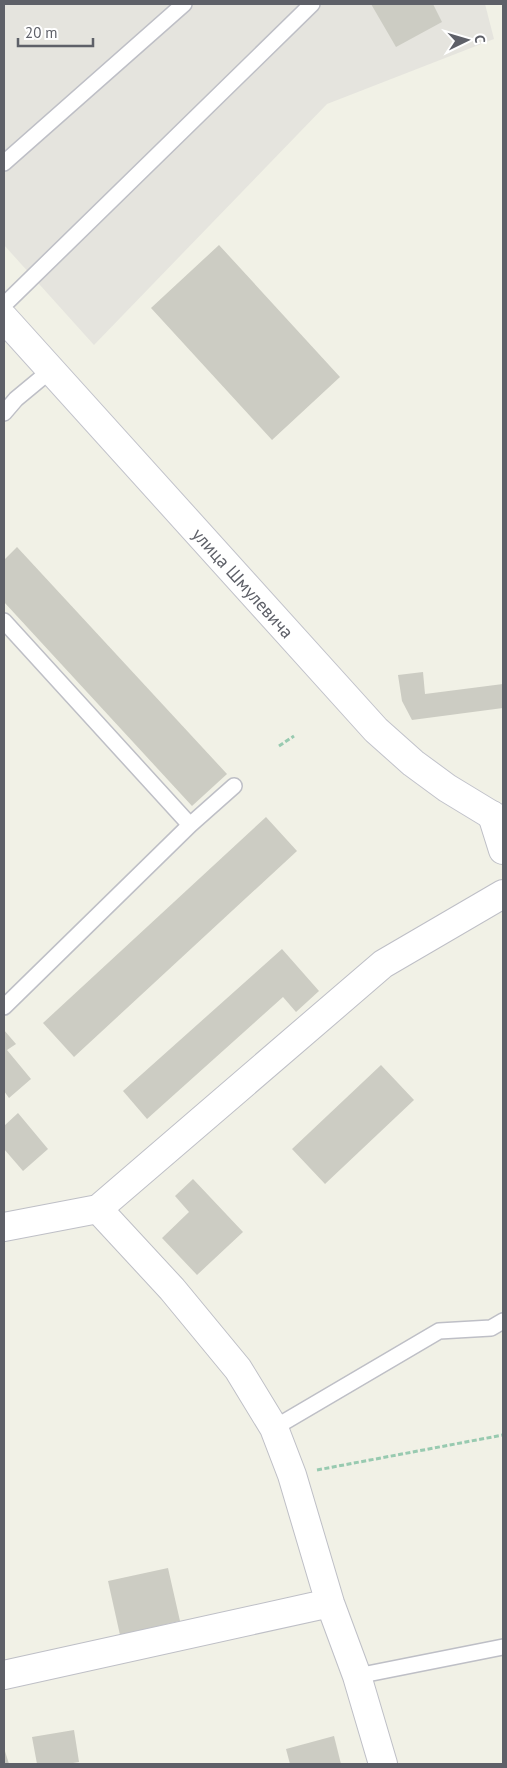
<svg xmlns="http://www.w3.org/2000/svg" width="507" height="1768" viewBox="0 0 507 1768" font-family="'PT Sans',sans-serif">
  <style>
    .industrial { fill: #e5e4de }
    .building { fill: #ccccc3 }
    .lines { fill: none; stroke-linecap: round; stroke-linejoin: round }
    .lane-casing { stroke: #bebfc6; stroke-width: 18 }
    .street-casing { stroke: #bebfc6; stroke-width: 30 }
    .secondary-casing { stroke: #c1c2ca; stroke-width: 30 }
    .path { stroke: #98cab0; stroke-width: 3; stroke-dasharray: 5 2.5; stroke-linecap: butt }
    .lane { stroke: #fff; stroke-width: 15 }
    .street { stroke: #fff; stroke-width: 28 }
    .secondary { stroke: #fff; stroke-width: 28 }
    .labels { text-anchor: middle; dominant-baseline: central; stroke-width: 4; stroke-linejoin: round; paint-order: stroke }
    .street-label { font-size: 18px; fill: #5e6068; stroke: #fff }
  </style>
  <rect width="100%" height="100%" fill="#f1f1e6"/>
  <path class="industrial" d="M4,4H485L494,39L327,104L94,345L4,245Z"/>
  <path class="building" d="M371,4H433L442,22L396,47Z
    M219,245L340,377L272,440L151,308Z
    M17,547L227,774L192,806L4,602V560Z
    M423,672L425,694L503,684V708L412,720L402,701L398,675Z
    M266,817L297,851L74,1057L43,1023Z
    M282,949L319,991L296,1012L283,997L147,1119L123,1091Z
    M4,1030L16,1044L7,1050L31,1079L9,1098L4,1091Z
    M381,1065L414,1100L325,1184L292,1149Z
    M18,1113L48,1149L23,1171L4,1149V1126Z
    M193,1179L243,1232L197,1275L162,1238L189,1212L175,1196Z
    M168,1568L180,1621L120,1635L108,1581Z
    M74,1730L79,1762L67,1764H37L32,1737Z
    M334,1736L341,1764H290L286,1749Z
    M4,1748L9,1764H4Z"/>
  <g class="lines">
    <g class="lane-casing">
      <path id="lane" d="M4,163L184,4
        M4,305L312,4
        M4,413L16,399L51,370
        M4,621L190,825L4,1007
        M190,825L234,786
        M274,1428L439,1331L491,1328L503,1321
        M357,1676L503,1647"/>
    </g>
    <g class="street-casing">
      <path id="street" d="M492,815L503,850
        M98,1209L172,1289L238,1369L274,1428L292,1475L330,1603L357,1676L383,1764
        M4,1227L98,1209L383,964L503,894
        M4,1675L330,1603"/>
    </g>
    <g class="secondary-casing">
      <path id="secondary" d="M4,318L376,730L413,763L447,788L503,822"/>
    </g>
    <path class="path" d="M279,746L294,736
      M317,1470L503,1435"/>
    <use href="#lane" class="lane"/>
    <use href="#street" class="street"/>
    <use href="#secondary" class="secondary"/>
  </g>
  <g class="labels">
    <g class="street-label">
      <text transform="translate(243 583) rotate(48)">улица Шмулевича</text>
    </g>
  </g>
  <rect width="507" height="1768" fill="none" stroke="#5e6068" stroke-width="10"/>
  <g transform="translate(467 40) rotate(85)" stroke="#ffffff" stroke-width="4" paint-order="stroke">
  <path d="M0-4L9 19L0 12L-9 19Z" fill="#5e6068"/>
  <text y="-8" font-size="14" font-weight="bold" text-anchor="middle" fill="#5e6068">С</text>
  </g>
  <path d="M18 38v8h75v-8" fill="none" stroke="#5e6068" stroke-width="2.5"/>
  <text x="25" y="38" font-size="15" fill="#5e6068" stroke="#ffffff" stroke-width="4" paint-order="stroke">20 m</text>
</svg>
